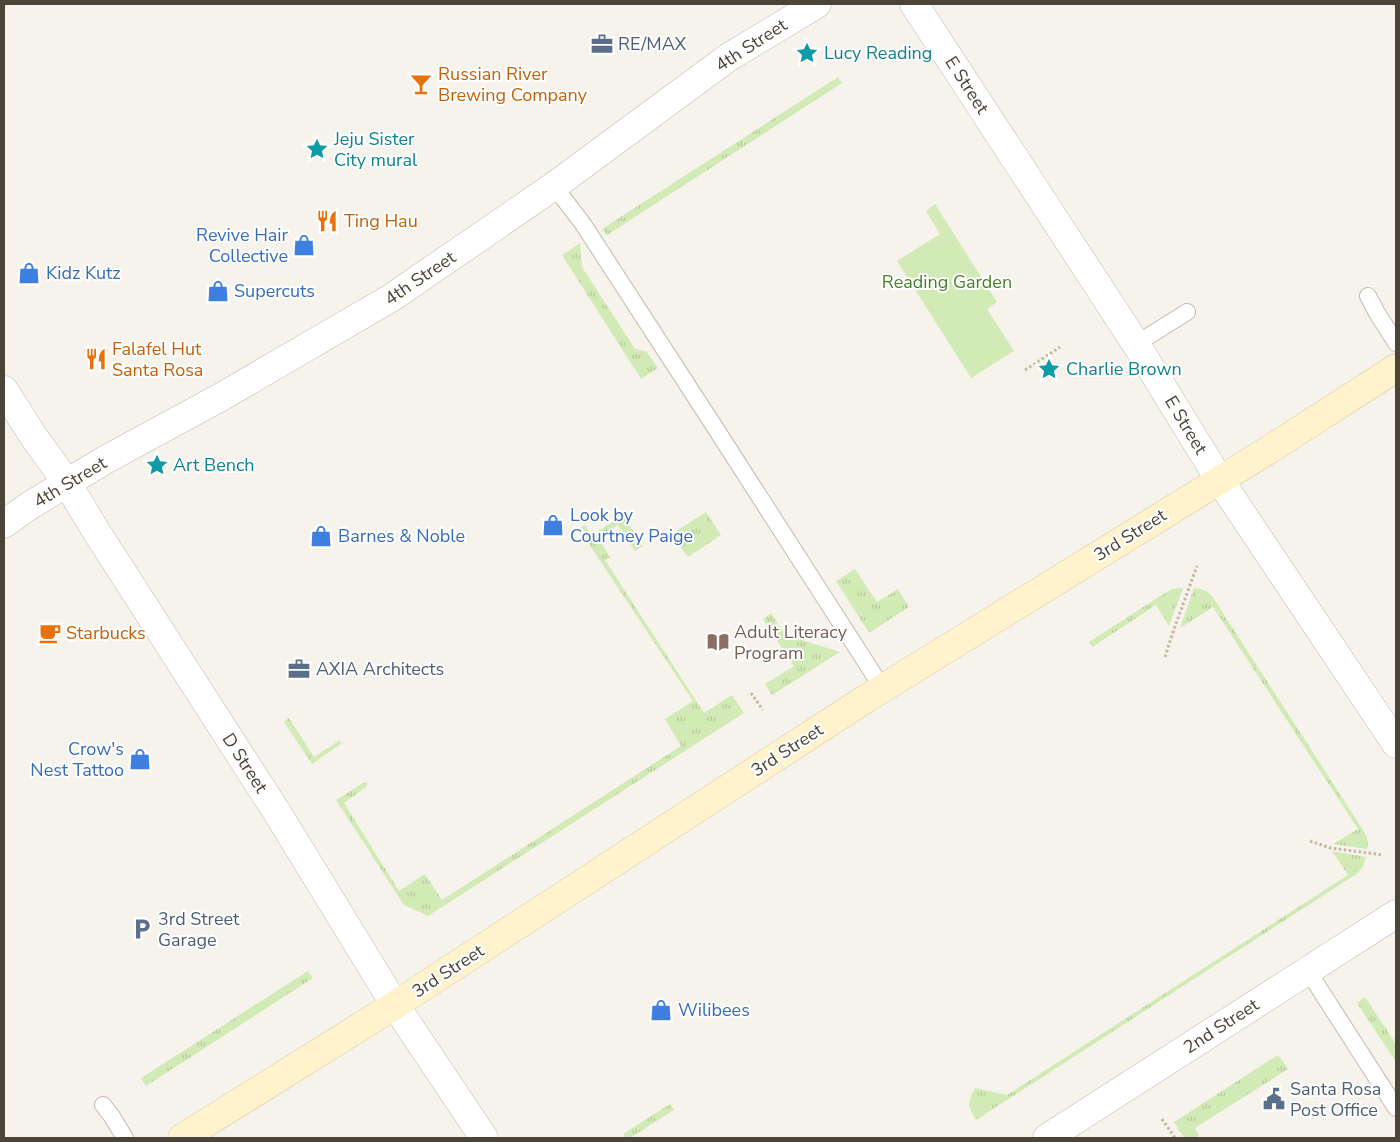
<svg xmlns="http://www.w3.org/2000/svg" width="1400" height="1142" viewBox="0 0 1400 1142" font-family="'Nunito Sans',sans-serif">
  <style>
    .grass { fill: url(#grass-tufts) }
    .garden { fill: #d2eab5 }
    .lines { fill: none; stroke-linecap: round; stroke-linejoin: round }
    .service-casing { stroke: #c2bbae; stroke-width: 18 }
    .minor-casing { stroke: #c2bbae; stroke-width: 29 }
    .tertiary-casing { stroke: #c2bbae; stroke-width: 29 }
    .secondary-casing { stroke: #d6c79b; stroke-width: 29 }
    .path { stroke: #c4b79f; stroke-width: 3; stroke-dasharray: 2.5 2.5; stroke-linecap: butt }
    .service { stroke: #fff; stroke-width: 16 }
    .minor { stroke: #fff; stroke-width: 28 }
    .tertiary { stroke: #fff; stroke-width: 28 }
    .secondary { stroke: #fff3cd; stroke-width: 28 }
    .labels { text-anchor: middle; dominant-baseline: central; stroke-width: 4; stroke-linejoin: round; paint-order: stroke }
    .service-label { font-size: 18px; fill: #4e5e75; stroke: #fff; text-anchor: start }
    .street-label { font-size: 18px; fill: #4b4439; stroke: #fff }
    .culture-label { font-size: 18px; fill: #0d838f; stroke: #fff; text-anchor: start }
    .food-label { font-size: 18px; fill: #c56008; stroke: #fff; text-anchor: start }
    .shop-label { font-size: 18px; fill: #366cbe; stroke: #fff; text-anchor: start }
    .park-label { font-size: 18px; fill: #4a7f2a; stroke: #fff }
    .education-label { font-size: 18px; fill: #785e54; stroke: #fff; text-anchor: start }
  </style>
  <defs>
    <pattern id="grass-tufts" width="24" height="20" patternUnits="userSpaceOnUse" patternTransform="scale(1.25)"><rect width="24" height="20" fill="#d2eab5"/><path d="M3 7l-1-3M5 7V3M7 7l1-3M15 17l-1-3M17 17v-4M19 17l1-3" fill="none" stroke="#b6ca9c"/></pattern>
  </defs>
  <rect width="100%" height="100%" fill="#f6f3ec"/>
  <path class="grass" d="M838,77L842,83L607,235L602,229Z
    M580,243L582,267L635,349L646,351L658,368L641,379L562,255Z
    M706,512L721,535L688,557C683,550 674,540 676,531Z
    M623,515L643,546L635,551L618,525L598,538L610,557L605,560L704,713L732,695L744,713L428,916L404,905L336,800L363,783H367L366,787L344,803L399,891L425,874L442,900L681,746L665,719L693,701L579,529L585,525L592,535Z
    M855,569L877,602L898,589L909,607L869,633L836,581Z
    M1183,588L1169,626L1156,605L1092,647L1089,642L1165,593L1172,589Z
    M1194,588C1202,589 1206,590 1212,596L1367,836L1368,844L1367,849L1333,844L1358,829L1213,607L1180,628Z
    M771,613L785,635L840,652L772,695L765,684L794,666L763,619Z
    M289,718L314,757L337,742L339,741L341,742V744L312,764L284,722Z
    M1332,851L1366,857L1363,866L1358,873L976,1120C968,1107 967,1102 975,1088L1007,1095L1348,875Z
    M308,971L313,978L146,1086L141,1078Z
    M1365,997L1396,1044V1062L1357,1003Z
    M1278,1055L1288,1069L1195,1128L1199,1136L1194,1138H1184L1174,1122Z
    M670,1104L674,1110L630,1138H626L623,1134Z"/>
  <path class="garden" d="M935,204L997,302L987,309L1014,351L971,378L897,261L940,234L926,211Z"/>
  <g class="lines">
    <g class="service-casing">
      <path id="service" d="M554,186L583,224L716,429L883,689
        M1368,296L1377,313L1396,343
        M1136,344L1187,312
        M1308,971L1396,1108
        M103,1105L111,1115L125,1138"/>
    </g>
    <g class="minor-casing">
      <path id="minor" d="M4,390L34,437L67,483L96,531L278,814L395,1005L484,1138
        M1047,1138L1396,914"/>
    </g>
    <g class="tertiary-casing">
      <path id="tertiary" d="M914,4L1136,344L1219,479L1396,744
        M4,524L29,506L105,460L221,397L391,298L554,186L729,57L817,4"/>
    </g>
    <g class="secondary-casing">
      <path id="secondary" d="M182,1138L395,1005L867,698L1275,446L1396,368"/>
    </g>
    <path class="path" d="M1025,370L1060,347
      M1165,657L1174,629L1197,566
      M751,693L763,710
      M1310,841L1331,848L1383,855
      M1162,1119L1175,1138"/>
    <use href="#service" class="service"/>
    <use href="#minor" class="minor"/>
    <use href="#tertiary" class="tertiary"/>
    <use href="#secondary" class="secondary"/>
  </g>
  <defs>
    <g id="office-bare" transform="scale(1.725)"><path d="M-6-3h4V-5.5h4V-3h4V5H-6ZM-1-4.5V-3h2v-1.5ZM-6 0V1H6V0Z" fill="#5c6f8a" stroke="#fff" stroke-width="2.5" paint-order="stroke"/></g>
    <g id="sight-bare" transform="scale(1.725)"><path d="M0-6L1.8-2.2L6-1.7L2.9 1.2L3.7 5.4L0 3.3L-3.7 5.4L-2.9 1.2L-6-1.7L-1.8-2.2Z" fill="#0f9aa8" stroke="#fff" stroke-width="2.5" paint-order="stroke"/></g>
    <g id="bar-bare" transform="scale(1.725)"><path d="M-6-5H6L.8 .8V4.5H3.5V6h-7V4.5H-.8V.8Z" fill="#e8710a" stroke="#fff" stroke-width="2.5" paint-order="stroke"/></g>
    <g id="restaurant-bare" transform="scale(1.725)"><path d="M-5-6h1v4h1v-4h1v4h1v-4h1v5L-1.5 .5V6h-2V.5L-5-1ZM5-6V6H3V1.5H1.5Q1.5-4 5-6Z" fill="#e8710a" stroke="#fff" stroke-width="2.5" paint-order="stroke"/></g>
    <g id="shop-bare" transform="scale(1.725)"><path d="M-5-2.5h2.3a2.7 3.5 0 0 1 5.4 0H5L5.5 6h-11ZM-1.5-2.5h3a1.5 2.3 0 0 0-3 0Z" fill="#3f7fe0" stroke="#fff" stroke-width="2.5" paint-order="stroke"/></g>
    <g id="cafe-bare" transform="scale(1.725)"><path d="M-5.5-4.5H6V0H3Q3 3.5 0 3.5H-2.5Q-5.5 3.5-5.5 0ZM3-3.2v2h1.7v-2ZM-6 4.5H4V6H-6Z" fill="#e8710a" stroke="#fff" stroke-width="2.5" paint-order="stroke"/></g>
    <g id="library-bare" transform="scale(1.725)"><path d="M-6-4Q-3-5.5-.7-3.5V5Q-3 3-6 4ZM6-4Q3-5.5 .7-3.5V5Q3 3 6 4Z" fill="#8d6e63" stroke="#fff" stroke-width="2.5" paint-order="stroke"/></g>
    <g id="parking-bare" transform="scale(1.725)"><path d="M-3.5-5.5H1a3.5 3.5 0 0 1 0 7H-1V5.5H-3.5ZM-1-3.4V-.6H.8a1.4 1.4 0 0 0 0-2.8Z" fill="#5c6f8a" stroke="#fff" stroke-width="2.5" paint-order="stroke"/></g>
    <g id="civic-bare" transform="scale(1.725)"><path d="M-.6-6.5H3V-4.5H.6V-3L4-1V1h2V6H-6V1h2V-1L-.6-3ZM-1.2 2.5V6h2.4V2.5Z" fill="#5c6f8a" stroke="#fff" stroke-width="2.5" paint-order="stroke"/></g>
  </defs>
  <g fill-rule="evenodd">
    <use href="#office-bare" x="602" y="44"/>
    <use href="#sight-bare" x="807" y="53"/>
    <use href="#bar-bare" x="421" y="84"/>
    <use href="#sight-bare" x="317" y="149"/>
    <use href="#restaurant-bare" x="327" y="221"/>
    <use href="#shop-bare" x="304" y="245"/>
    <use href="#shop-bare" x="29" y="273"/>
    <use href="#shop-bare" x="218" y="291"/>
    <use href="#restaurant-bare" x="96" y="359"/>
    <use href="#sight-bare" x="1049" y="369"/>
    <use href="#sight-bare" x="157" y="465"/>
    <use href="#shop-bare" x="553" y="525"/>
    <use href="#shop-bare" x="321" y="536"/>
    <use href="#cafe-bare" x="50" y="633"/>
    <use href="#library-bare" x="718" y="642"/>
    <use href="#office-bare" x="299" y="669"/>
    <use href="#shop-bare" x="140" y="759"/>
    <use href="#parking-bare" x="142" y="929"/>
    <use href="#shop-bare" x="661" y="1010"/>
    <use href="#civic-bare" x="1274" y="1099"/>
  </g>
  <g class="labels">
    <g class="service-label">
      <text x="618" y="44">RE/MAX</text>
      <text x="316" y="669">AXIA Architects</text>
      <text x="158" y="919">3rd Street<tspan x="158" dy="21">Garage</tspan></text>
      <text x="1290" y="1089">Santa Rosa<tspan x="1290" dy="21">Post Office</tspan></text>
    </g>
    <g class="street-label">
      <text transform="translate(751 45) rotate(-33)">4th Street</text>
      <text transform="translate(967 85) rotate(57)">E Street</text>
      <text transform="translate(420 278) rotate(-34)">4th Street</text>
      <text transform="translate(1186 425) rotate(59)">E Street</text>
      <text transform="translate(70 482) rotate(-31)">4th Street</text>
      <text transform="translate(1130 535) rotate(-32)">3rd Street</text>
      <text transform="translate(787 750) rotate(-33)">3rd Street</text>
      <text transform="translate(245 763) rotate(57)">D Street</text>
      <text transform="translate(448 971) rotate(-33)">3rd Street</text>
      <text transform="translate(1221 1026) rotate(-33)">2nd Street</text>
    </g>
    <g class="culture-label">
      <text x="824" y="53">Lucy Reading</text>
      <text x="334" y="139">Jeju Sister<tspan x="334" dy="21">City mural</tspan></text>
      <text x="1066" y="369">Charlie Brown</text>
      <text x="173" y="465">Art Bench</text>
    </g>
    <g class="food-label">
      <text x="438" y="74">Russian River<tspan x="438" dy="21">Brewing Company</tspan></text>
      <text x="344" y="221">Ting Hau</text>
      <text x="112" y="349">Falafel Hut<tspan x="112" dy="21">Santa Rosa</tspan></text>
      <text x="66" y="633">Starbucks</text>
    </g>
    <g class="shop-label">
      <text x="288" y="235" text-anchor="end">Revive Hair<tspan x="288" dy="21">Collective</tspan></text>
      <text x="46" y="273">Kidz Kutz</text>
      <text x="234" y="291">Supercuts</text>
      <text x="570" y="515">Look by<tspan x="570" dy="21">Courtney Paige</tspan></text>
      <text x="338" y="536">Barnes &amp; Noble</text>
      <text x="124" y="749" text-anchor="end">Crow's<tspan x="124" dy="21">Nest Tattoo</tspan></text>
      <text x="678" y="1010">Wilibees</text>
    </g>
    <g class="park-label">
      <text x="947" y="282">Reading Garden</text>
    </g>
    <g class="education-label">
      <text x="734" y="632">Adult Literacy<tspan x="734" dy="21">Program</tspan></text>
    </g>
  </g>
  <rect width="1400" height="1142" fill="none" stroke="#4b4439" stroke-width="10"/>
</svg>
